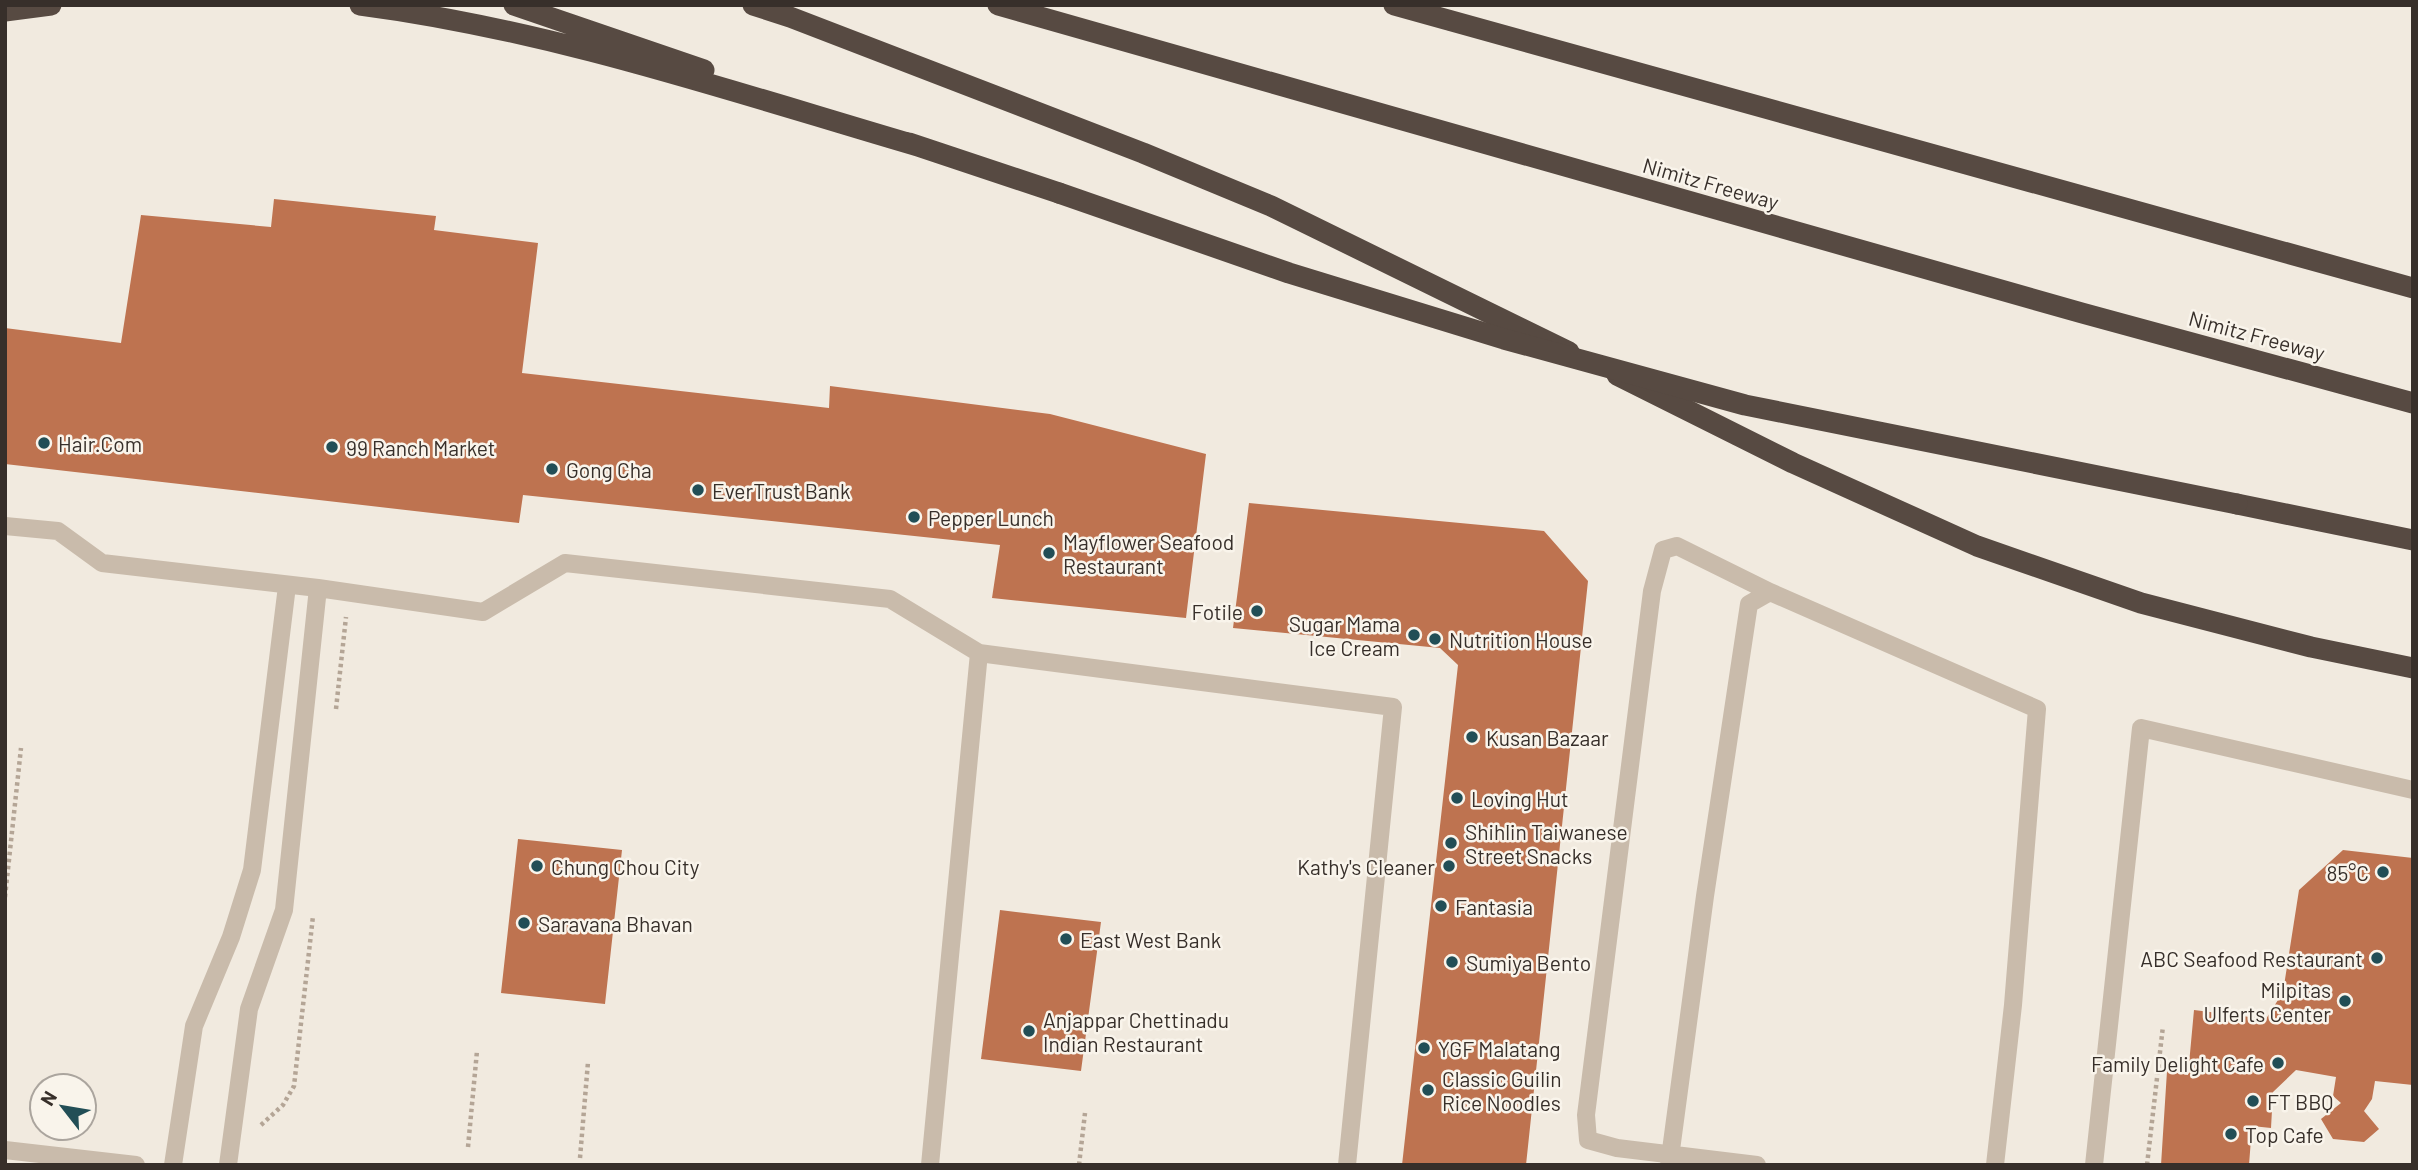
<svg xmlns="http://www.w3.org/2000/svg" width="2418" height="1170" viewBox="0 0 2418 1170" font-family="Barlow,sans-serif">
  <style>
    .building { fill: #be7350 }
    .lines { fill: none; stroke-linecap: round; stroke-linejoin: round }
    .path { stroke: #b4a596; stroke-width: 4.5; stroke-dasharray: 3.5 3.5; stroke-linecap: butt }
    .lane { stroke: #c9bbab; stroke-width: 18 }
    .street { stroke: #c9bbab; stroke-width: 18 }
    .highway { stroke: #574a42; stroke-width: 21 }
    .highway-bridge { stroke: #574a42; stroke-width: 21 }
    .poi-dot { fill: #224e56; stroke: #f9f4eb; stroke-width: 2.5 }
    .labels { text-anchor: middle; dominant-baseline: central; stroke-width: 5; stroke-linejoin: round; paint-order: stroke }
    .street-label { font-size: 21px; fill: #372f2a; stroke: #f9f4eb }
    .poi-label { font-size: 21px; fill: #372f2a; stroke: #f9f4eb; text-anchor: start }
  </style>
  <rect width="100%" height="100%" fill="#f1eadf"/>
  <path class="building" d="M274,199L436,216L434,230L538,243L522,373L829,408L830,386L1050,414L1206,454L1186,618L992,598L1000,545L523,495L519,523L5,464V328L121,343L141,215L271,227Z
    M1249,503L1544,531L1588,581L1526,1165H1402L1458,665L1440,648L1233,628Z
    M518,839L622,850L605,1004L501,993Z
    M2343,850L2413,858V1085L2375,1081L2372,1099L2364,1111L2379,1129L2364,1142L2333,1139L2321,1119L2341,1103L2333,1096L2336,1077L2296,1070L2273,1092L2271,1128L2252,1126L2249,1165H2161L2167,1071L2188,1075L2194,1010L2266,1019L2283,992L2299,890Z
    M1000,910L1101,922L1081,1071L981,1059Z"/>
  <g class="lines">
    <path class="path" d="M336,709L346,617
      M5,897L21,748
      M261,1125L283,1105L294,1086L313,916
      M468,1147L477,1051
      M580,1158L588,1062
      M1079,1165L1085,1113
      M2147,1165L2163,1026"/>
    <path class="lane" d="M5,526L58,531L102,563L318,588L483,612L565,563L890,599L979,653L1393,707L1347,1165
      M173,1165L194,1026L231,937L252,870L287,586
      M228,1165L249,1009L284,910L318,588
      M930,1165L979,653
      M1669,1165L1705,896L1749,604L1770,592L2037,709L2013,1005L1995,1165
      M1757,1165L1617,1148L1588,1140L1586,1115L1652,591L1663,550L1677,546L1770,592
      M2094,1165L2141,728L2413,790"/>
    <path class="street" d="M5,1150L136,1165"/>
    <path class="highway" d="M360,5C552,30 736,93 921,147
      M514,5L704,70
      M753,5L790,17L1143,153L1271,206L1569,352
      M998,5L2082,313L2413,403
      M1394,5L2413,288
      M5,11L51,5
      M909,143L1059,193
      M1617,375L1793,463L1977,546L2141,603L2311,647L2413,668
      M2237,504L2413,540"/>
    <path class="highway-bridge" d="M1059,193L1289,273L1504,339L1745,405L2237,504"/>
  </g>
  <g class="poi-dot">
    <circle cx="44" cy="443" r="7"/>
    <circle cx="332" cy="447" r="7"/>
    <circle cx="552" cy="469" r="7"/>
    <circle cx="698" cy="490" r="7"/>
    <circle cx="914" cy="517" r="7"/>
    <circle cx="1049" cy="553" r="7"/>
    <circle cx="1257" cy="611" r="7"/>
    <circle cx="1414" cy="635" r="7"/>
    <circle cx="1435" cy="639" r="7"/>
    <circle cx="1472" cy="737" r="7"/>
    <circle cx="1457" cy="798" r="7"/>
    <circle cx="1451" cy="843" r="7"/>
    <circle cx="537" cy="866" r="7"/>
    <circle cx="1449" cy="866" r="7"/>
    <circle cx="2383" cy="872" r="7"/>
    <circle cx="1441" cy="906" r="7"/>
    <circle cx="524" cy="923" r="7"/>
    <circle cx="1066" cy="939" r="7"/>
    <circle cx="2377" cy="958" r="7"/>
    <circle cx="1452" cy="962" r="7"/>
    <circle cx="2345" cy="1001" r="7"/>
    <circle cx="1029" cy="1031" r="7"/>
    <circle cx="1424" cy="1048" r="7"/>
    <circle cx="2278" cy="1063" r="7"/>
    <circle cx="1428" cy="1090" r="7"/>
    <circle cx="2253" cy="1101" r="7"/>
    <circle cx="2231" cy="1134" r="7"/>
  </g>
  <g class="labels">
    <g class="street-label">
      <text transform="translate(1711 183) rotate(16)">Nimitz Freeway</text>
      <text transform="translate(2257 335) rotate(15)">Nimitz Freeway</text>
    </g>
    <g class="poi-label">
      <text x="58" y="443">Hair.Com</text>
      <text x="346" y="447">99 Ranch Market</text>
      <text x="566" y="469">Gong Cha</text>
      <text x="712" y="490">EverTrust Bank</text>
      <text x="928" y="517">Pepper Lunch</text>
      <text x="1063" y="541">Mayflower Seafood<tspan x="1063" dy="24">Restaurant</tspan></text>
      <text x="1243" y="611" text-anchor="end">Fotile</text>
      <text x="1400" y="623" text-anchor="end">Sugar Mama<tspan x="1400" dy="24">Ice Cream</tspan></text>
      <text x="1449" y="639">Nutrition House</text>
      <text x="1486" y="737">Kusan Bazaar</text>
      <text x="1471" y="798">Loving Hut</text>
      <text x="1465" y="831">Shihlin Taiwanese<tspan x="1465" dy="24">Street Snacks</tspan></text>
      <text x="551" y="866">Chung Chou City</text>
      <text x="1435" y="866" text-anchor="end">Kathy's Cleaner</text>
      <text x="2369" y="872" text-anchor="end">85°C</text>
      <text x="1455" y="906">Fantasia</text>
      <text x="538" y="923">Saravana Bhavan</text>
      <text x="1080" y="939">East West Bank</text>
      <text x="2363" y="958" text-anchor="end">ABC Seafood Restaurant</text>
      <text x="1466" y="962">Sumiya Bento</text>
      <text x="2331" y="989" text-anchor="end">Milpitas<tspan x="2331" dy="24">Ulferts Center</tspan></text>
      <text x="1043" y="1019">Anjappar Chettinadu<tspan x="1043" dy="24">Indian Restaurant</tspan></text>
      <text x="1438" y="1048">YGF Malatang</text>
      <text x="2264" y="1063" text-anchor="end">Family Delight Cafe</text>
      <text x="1442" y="1078">Classic Guilin<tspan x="1442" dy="24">Rice Noodles</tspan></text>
      <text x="2267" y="1101">FT BBQ</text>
      <text x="2245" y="1134">Top Cafe</text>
    </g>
  </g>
  <rect width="2418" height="1170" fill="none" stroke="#372f2a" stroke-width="14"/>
  <g transform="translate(63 1107) rotate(301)"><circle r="33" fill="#f9f4eb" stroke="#aba59e" stroke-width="2"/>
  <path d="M0-5L12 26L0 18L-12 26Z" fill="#224e56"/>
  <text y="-10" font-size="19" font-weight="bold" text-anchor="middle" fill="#372f2a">N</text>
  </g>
</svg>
